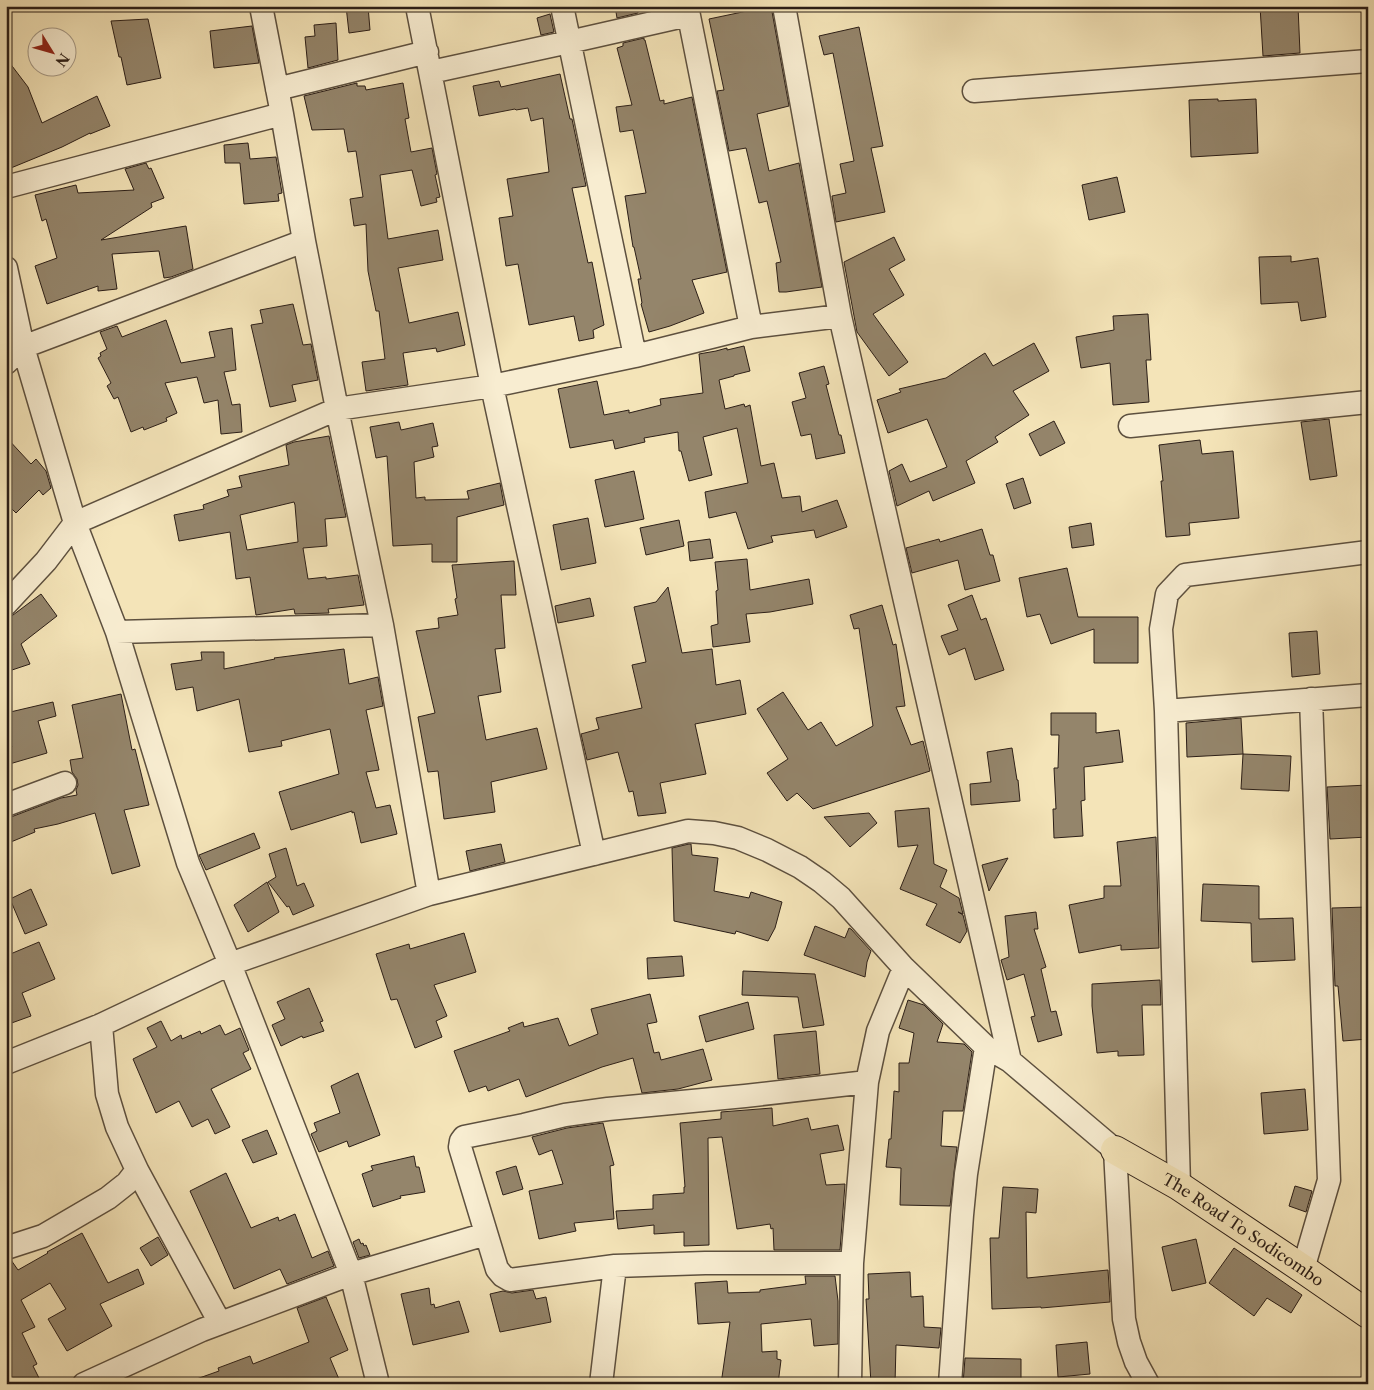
<svg xmlns="http://www.w3.org/2000/svg" width="1374" height="1390" viewBox="0 0 1374 1390" font-family="'Libre Caslon Text',serif">
  <style>
    .building { fill: #94856b; stroke: #2b1e17; fill-rule: evenodd }
    .lines { fill: none; stroke-linecap: round; stroke-linejoin: round }
    .minor-casing { stroke: #5d503f; stroke-width: 25 }
    .major-casing { stroke: #2b1e17; stroke-width: 30 }
    .minor { stroke: #f8edd1; stroke-width: 22 }
    .major { stroke: #f4e4b8; stroke-width: 28 }
    .labels { text-anchor: middle; dominant-baseline: central; stroke-width: 4; stroke-linejoin: round; paint-order: stroke }
    .street-label { font-size: 16px; fill: #2b1e17; stroke: #f8edd1 }
  </style>
  <rect width="100%" height="100%" fill="#f4e4b8"/>
  <filter id="stains"><feTurbulence type="fractalNoise" baseFrequency=".004" numOctaves="4"/><feColorMatrix values="0 0 0 0 .2 0 0 0 0 .09 0 0 0 0 .02 0 0 0 .5 -.17"/></filter>
  <radialGradient id="worn" r=".72"><stop offset=".6" stop-color="#630" stop-opacity="0"/><stop offset="1" stop-color="#630" stop-opacity=".3"/></radialGradient>
  <path class="building" d="M346,6H368L370,30L349,33Z
    M615,6H637L638,13L617,18Z
    M771,6L789,106L757,114L769,171L799,163L822,287L786,292H779L776,263L781,262L767,201L759,203L746,148L729,151L717,91L724,90L709,19Z
    M1260,6H1298L1300,53L1263,56Z
    M550,14L554,32L541,35L537,18Z
    M148,19L161,78L127,85L121,57H119L111,21Z
    M336,23L338,60L308,68L305,37L315,36L314,25Z
    M252,26L259,63L214,68L210,31Z
    M859,27L883,146L871,148L885,212L836,222L832,196L846,193L840,164L854,161L833,53L824,55L819,36Z
    M644,38V40H645L660,101L664,100V104L692,97L727,272L692,280L704,313L670,326L649,332L641,304L642,303L638,279H641L634,247H633L625,196L646,193L633,130L620,132L616,107L632,105L617,48L623,46V43Z
    M6,58L28,87L42,123L97,96L110,126L90,134V133L62,147L6,170Z
    M560,74L570,119H572L586,186L572,188L588,263L592,262L604,325L593,330L594,338L579,341L574,316L529,325L518,264L506,266L499,218L513,216L507,179L549,172L543,118L531,121L528,108L516,110L515,109L479,116L473,86L499,81L501,87Z
    M357,83V86H365L366,90L403,83L409,118L405,119L411,152L432,148L437,174L435,175L440,197L436,198L437,202L421,206L412,170L380,175L388,239L438,230L443,260L398,268L409,323L458,312L465,345L437,352L436,348L403,353L408,385L366,391L362,362L385,359L379,311H376L368,271L366,224L354,226L350,199L363,197L356,151L348,152L344,129L312,130L304,96Z
    M1218,99V101L1256,99L1258,153L1191,157L1189,100Z
    M248,143L250,159L276,157L282,193L278,194L279,201L244,204L240,163H225L224,145Z
    M146,163L149,169L151,168L164,198L151,203L152,207L101,240L186,226L193,269L171,277L164,278L159,251L112,254L117,289L98,291V286L47,304L35,266L57,258L46,219L42,221L35,195L76,185L78,193L134,190L125,169Z
    M1117,177L1125,212L1089,220L1082,185Z
    M894,237L905,260L889,269L904,295L873,314L908,362L889,376L857,332L844,262Z
    M1291,256V262L1318,258L1326,317L1301,321L1298,302L1261,304L1259,257Z
    M293,304L303,345L311,344L318,380L292,385L296,401L270,407L251,325L263,323L260,310Z
    M1148,314L1151,360H1146L1149,402L1113,405L1110,363L1081,368L1076,337L1114,330L1113,316Z
    M166,320L181,363L215,357L209,332L232,328L236,370L224,372L232,405L240,404L242,432L221,434L218,400L204,403L197,377L165,383L177,413L166,418L167,421L144,430L143,427L131,432L118,397L114,399L107,386L111,383L98,358L101,356L100,353L107,349L100,332L117,326L122,337Z
    M1034,343L1049,371L1013,391L1029,415L995,437L998,442L966,461L975,483L933,501L929,491L897,506L889,471L902,464L910,482L947,467L927,419L888,433L877,400L901,392L899,389L946,378L985,353L993,366Z
    M744,346L750,371L734,375V376L719,380L725,409L744,404L745,407L750,405L761,466L774,463L782,498L800,496L802,512L837,500L847,527L816,538L814,530L771,536L773,542L748,549L736,512L709,518L705,492L748,483L737,428L703,437L712,475L689,481L681,451H679L678,432L644,438L645,442L615,449L613,440L570,448L558,389L597,381L604,415L629,410V413L661,405L660,399L703,393L699,354L716,351L727,348V350Z
    M824,366L829,384L826,385L839,435H841L845,453L816,459L811,434L801,436L792,402L806,398L799,373Z
    M1329,419L1337,476L1310,480L1301,422Z
    M1054,421L1065,443L1040,456L1029,434Z
    M399,422L401,430L433,423L438,446L432,447L434,457L414,462L416,498L425,497V500L469,499L467,491L500,483L504,505L457,517V562H432V544L393,546L387,456L376,458L370,427Z
    M329,436L346,517L325,519L327,546L303,548L308,579L326,577V579L358,575L364,605L328,609L329,613L295,614L294,609L256,615L250,577L236,579L230,532L179,541L174,515L204,509L203,505L229,496L227,490L242,487L239,476L289,465L286,445L294,442ZM294,502L295,505L298,542L247,550L240,515Z
    M6,437L31,464L36,459L46,471L51,488L43,495L39,490L16,513L6,503Z
    M1200,440L1202,454L1233,451L1239,518L1189,523L1190,535L1166,537L1161,481H1163L1159,445Z
    M634,471L644,519L605,527L595,480Z
    M1023,478L1031,503L1014,509L1006,484Z
    M588,518L596,563L561,570L553,525Z
    M679,520L684,546L646,555L640,528Z
    M1091,523L1094,545L1072,548L1069,527Z
    M982,529L990,555H993L1000,581L965,590L958,560L912,573L906,548L939,539L940,542Z
    M710,539L713,558L690,561L688,542Z
    M747,559L750,590L809,579L813,604L770,612L746,614L750,642L713,647L711,626L718,624L716,591L718,590L715,562Z
    M514,561L516,595H501L505,648L495,649L501,692L478,696L486,740L537,728L547,769L491,782L495,812L444,819L438,771L428,772L418,717L435,713L416,631L439,628L438,618L458,615L455,599L457,598L452,565Z
    M1067,568L1078,617H1138V663H1094V629L1051,644L1040,614L1027,617L1019,578Z
    M668,587L682,653L712,649L716,685L740,680L746,714L695,724L706,774L660,783L666,813L638,816L633,791L629,792L618,752L587,760L581,734L599,729L596,718L642,708L632,665L646,662L634,607L656,602Z
    M41,594L57,616L21,644L30,664L6,672V617L9,618Z
    M972,595L981,620L986,618L1004,670L975,680L965,648L949,655L941,636L958,630L948,605Z
    M590,598L594,616L558,623L555,606Z
    M882,605L893,645L896,644L905,706L896,707L911,745L923,741L930,771L813,809L797,793L787,801L767,773L788,759L757,709L783,692L808,730L821,722L836,746L873,726L859,628L854,629L850,615Z
    M1317,631L1320,674L1292,677L1289,633Z
    M344,649L349,684L378,677L383,706L366,710L379,770L366,772L376,808L390,805L397,834L361,843L354,812L352,813V811L291,830L279,792L339,774L330,729L281,741L282,746L249,752L239,699L197,711L193,687L176,690L171,664L202,660L201,652H224V669L275,659L274,658Z
    M121,694L132,750L135,749L149,805L124,810L140,866L112,874L95,813L58,824L34,829L35,832L6,844V818L11,817L61,798L77,795L76,790L78,785L77,779L72,772L70,760L83,758L72,705Z
    M53,702L56,716L38,721L47,753L6,765V750L12,747L6,728V713Z
    M1051,713H1096V733L1119,730L1123,762L1084,767L1085,800L1081,801L1083,836L1054,838L1053,809H1056L1054,768H1058L1059,735H1051Z
    M1241,718L1243,754L1187,757L1186,723Z
    M1012,748L1017,780H1018L1020,801L971,805L970,784L991,782L987,752Z
    M1243,754L1291,756L1289,791L1241,789Z
    M1368,785V837L1330,839L1327,787Z
    M929,808L934,864L947,870L940,887L959,898L963,914L958,912L963,915L967,931L960,943L926,925L937,904L900,889L918,845L898,847L895,811Z
    M869,813L877,823L850,847L824,817Z
    M254,833L260,848L206,870L199,855Z
    M1156,837L1159,948L1121,950V945L1079,953L1069,905L1104,898V886H1121L1117,842Z
    M501,844L505,862L470,871L466,851Z
    M689,844H691L692,855L718,858L714,891L749,898L751,892L782,902L775,928L768,941L736,931L735,934L674,921L672,848Z
    M286,848L297,886L304,883L314,906L293,915L289,906L287,907L268,882L276,877L269,854Z
    M1008,858L989,891L982,865Z
    M267,882L279,912L248,932L234,905Z
    M1203,884L1259,886V919L1293,918L1295,960L1252,962L1251,923L1201,921Z
    M31,889L47,925L25,934L10,899Z
    M1368,907V1039L1343,1041L1338,986H1335L1332,908Z
    M1036,912L1038,929H1034L1046,967L1041,969L1051,1012L1056,1011L1062,1035L1038,1042L1031,1017L1035,1016L1024,974L1007,980L1001,960L1009,957L1005,916Z
    M815,926L845,938L849,928L851,929L871,951L867,962L865,977L804,955Z
    M464,933L476,972L434,985L447,1016L436,1021L442,1037L415,1048L397,999L391,1000L376,954L409,944L410,949Z
    M39,942L55,979L22,993L31,1016L6,1025V954L8,955Z
    M682,956L684,976L648,979L647,958Z
    M743,971L815,974L824,1025L803,1028L798,997L742,995Z
    M1160,980L1161,1005H1142L1144,1055L1118,1056V1051L1097,1053L1092,1006V984Z
    M309,988L323,1021L320,1022L324,1031L303,1038L302,1036L281,1046L272,1025L285,1019L277,1002Z
    M650,994L657,1022L647,1024L654,1053L659,1052L661,1060L703,1049L712,1080L678,1089L642,1093L633,1058L602,1067L526,1097L519,1079L488,1091L486,1086L469,1092L454,1051L510,1031L508,1028L523,1022L524,1027L558,1018L569,1046L598,1034L591,1009Z
    M908,1000L924,1005L943,1024L937,1042L964,1044L972,1052L963,1111H943L941,1146L957,1147L950,1206L900,1205L901,1168L886,1167L889,1139H891L894,1091L899,1092V1063H909L914,1033L899,1028Z
    M748,1002L754,1029L706,1042L699,1016Z
    M161,1021L171,1041L181,1035L182,1039L200,1031L201,1034L220,1025L225,1035L240,1028L249,1050L243,1053L251,1069L211,1089L230,1127L215,1134L208,1119L192,1127L179,1101L156,1113L133,1059L157,1047L147,1028Z
    M816,1031L820,1074L778,1079L774,1035Z
    M358,1073L380,1135L349,1147L347,1141L319,1152L311,1134L317,1131L314,1123L340,1113L331,1086Z
    M1305,1089L1308,1130L1264,1134L1261,1093Z
    M772,1108L773,1126L808,1118L811,1130L838,1125L844,1150L820,1154L826,1185L845,1184L840,1250H774L773,1228L771,1229L770,1224L737,1229L722,1137L708,1138L709,1245L684,1246V1232L654,1234V1225L618,1229L616,1211L653,1209V1195L684,1193V1187H685L680,1123L721,1119V1112Z
    M603,1123L614,1165L610,1166L614,1219L574,1223L576,1231L539,1239L529,1191L563,1184L552,1150L539,1155L532,1137L567,1128Z
    M267,1130L277,1154L253,1163L242,1140Z
    M414,1156L416,1167H419L425,1192L400,1196L401,1198L373,1207L362,1174L373,1170L371,1166Z
    M516,1166L523,1189L503,1195L496,1172Z
    M226,1173L251,1228L278,1217L279,1221L295,1214L312,1258L328,1251L334,1266L287,1284L280,1269L234,1289L216,1248L190,1191Z
    M1295,1186L1312,1191L1306,1212L1289,1206Z
    M1003,1187L1038,1189L1036,1213L1026,1212L1027,1278L1108,1270L1110,1302L1041,1308V1307L992,1309L990,1238H999Z
    M82,1233L108,1283L138,1269L144,1284L100,1304L112,1326L67,1351L48,1319L66,1309L50,1283L21,1300L35,1327L22,1333L37,1364L33,1366L42,1384H6V1261L11,1260L18,1270L48,1253L47,1252Z
    M158,1237L168,1255L151,1266L140,1248Z
    M359,1239L361,1244L363,1243L364,1246L366,1245L370,1255L359,1258L353,1242Z
    M1196,1239L1206,1283L1172,1291L1162,1247Z
    M1234,1248L1302,1295L1291,1313L1267,1298L1254,1316L1209,1283Z
    M910,1272L911,1297L923,1296L924,1327L941,1328L939,1348L896,1345L895,1384H871L866,1299H869L868,1274Z
    M805,1276H835L838,1301V1344L814,1346L811,1319L761,1324L762,1352L777,1351V1359L781,1360L778,1384H721L730,1322L698,1324L695,1283L727,1281L728,1293L760,1292V1290L806,1284Z
    M429,1288L431,1305L434,1304L435,1308L459,1301L469,1332L413,1345L401,1294Z
    M533,1290L536,1299L546,1297L551,1322L500,1332L490,1294L503,1291L512,1293Z
    M326,1297L348,1350L330,1358L341,1384H189L188,1382L219,1371L218,1368L250,1356L253,1364L309,1342L297,1308Z
    M1087,1342L1090,1374L1058,1377L1056,1345Z
    M965,1358L1021,1359V1384H963Z"/>
  <g class="lines">
    <g class="minor-casing">
      <path id="minor" d="M261,6L282,114L304,241L337,409L382,625L429,894
        M417,6L492,386L594,854
        M562,6L635,356
        M687,6L751,327
        M784,6L840,316
        M431,72L569,42L688,15
        M277,89L427,52
        M974,91L1368,61
        M6,187L282,114
        M6,268L23,347L75,523L117,632L188,863L230,964L351,1274L378,1384
        M6,363L23,347L304,241
        M1130,426L1368,402
        M6,604L46,561L75,523L337,409L492,386L635,356L751,327L840,316L1010,1061
        M117,632L382,625
        M1166,711L1368,695
        M6,805L65,783
        M6,1063L101,1025L230,964L429,894L688,831L714,833L738,838L767,850L800,867L822,882L841,898L904,968L986,1047L1010,1061L1115,1150L1124,1319L1129,1342L1136,1362L1148,1384
        M137,1170L220,1323
        M1179,1186L1166,711L1161,629L1167,594L1185,575L1368,552
        M6,1248L43,1236L108,1198L127,1183L137,1170L117,1127L107,1094L101,1025
        M852,1263H705L615,1266L510,1280L503,1276L497,1269L460,1147L461,1141L464,1137L524,1125L565,1115L608,1109L745,1096L867,1082
        M1303,1269L1329,1180L1311,699
        M84,1384L202,1330L351,1274L486,1234
        M601,1384L615,1266
        M850,1384L852,1263L867,1082L878,1031L904,968
        M950,1384L962,1215L966,1174L986,1047"/>
    </g>
    <g class="major-casing">
      <g id="major">
        <path id="s1" d="M1115,1150L1179,1186L1303,1269L1368,1314"/>
      </g>
    </g>
    <use href="#minor" class="minor"/>
    <use href="#major" class="major"/>
  </g>
  <g class="labels">
    <g class="street-label">
      <text stroke="none"><textPath href="#s1" startOffset="151">The Road To Sodicombo</textPath></text>
    </g>
  </g>
  <rect width="1374" height="1390" fill="none" stroke="#f4e4b8" stroke-width="25"/>
  <rect x="8" y="8" width="1359" height="1375" fill="none" stroke="#2b1e17" stroke-width="2.5"/>
  <rect x="12" y="12" width="1349" height="1365" fill="none" stroke="#2b1e17"/>
  <g transform="translate(52 52) rotate(127)"><circle r="24" fill="#f8edd1" stroke="#a69a87"/>
  <path d="M0-4L9 19L0 12L-9 19Z" fill="#8f2418"/>
  <text y="-8" font-size="14" font-weight="bold" text-anchor="middle" fill="#2b1e17">N</text>
  </g>
  <rect width="100%" height="100%" filter="url(#stains)"/>
  <rect width="100%" height="100%" fill="url(#worn)"/>
</svg>
